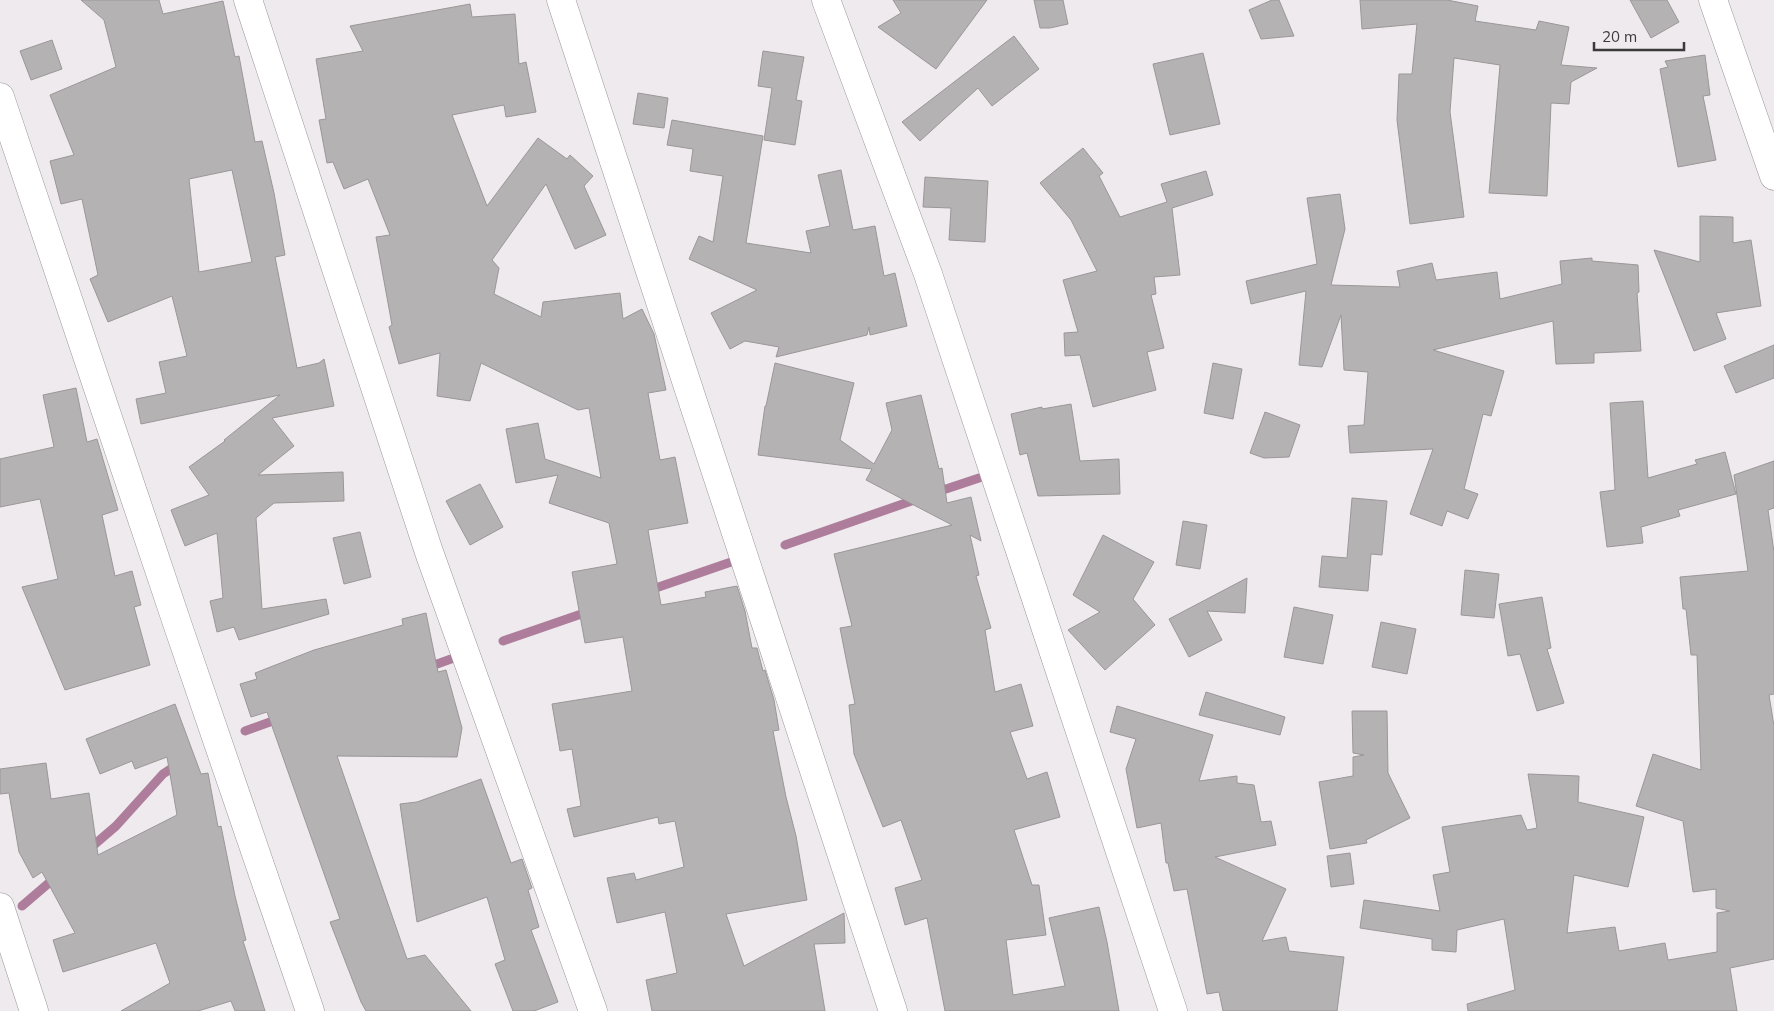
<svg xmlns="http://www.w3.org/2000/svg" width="1774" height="1011" viewBox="0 0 1774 1011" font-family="Mulish,sans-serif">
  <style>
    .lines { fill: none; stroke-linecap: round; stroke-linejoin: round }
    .stream { stroke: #ae7d9b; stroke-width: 9 }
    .building { fill: #b5b2b4; stroke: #9b9799; fill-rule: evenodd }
    .minor-casing { stroke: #9b9799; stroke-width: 29 }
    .tertiary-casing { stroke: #9b9799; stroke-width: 29 }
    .minor { stroke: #fff; stroke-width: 28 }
    .tertiary { stroke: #fff; stroke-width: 28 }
  </style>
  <rect width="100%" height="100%" fill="#eeeaed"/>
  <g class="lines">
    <path class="stream" d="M934,493L979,478
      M785,545L920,498
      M647,591L734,561
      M503,641L590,611
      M426,668L451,659
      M245,731L281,718
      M88,850L116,826L163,774L178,764
      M22,906L57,876"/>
  </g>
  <path class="building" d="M81,0H159L163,14L223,1L235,57L239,56L255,142L262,141L274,193L285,255L275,257L297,368L319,363L324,359L334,406L272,418L294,446L258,475L343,472L344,501L274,503L256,518L262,609L326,599L329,614L239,640L234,627L217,632L210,601L223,598L217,533L185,546L171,510L209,495L189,467L225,441L224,440L280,395L141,424L136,399L166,393L159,362L187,356L172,296L108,322L90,279L98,275L82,199L61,204L50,161L74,155L50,95L116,67L104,20ZM232,170L252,262L199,272L189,179Z
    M893,0H987L936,69L878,27L901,13Z
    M1034,0H1063L1068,24L1050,28H1040Z
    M1272,0H1279L1294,36L1261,39L1249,10Z
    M1360,0H1447L1478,6L1475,21L1536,30L1539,21L1569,27L1561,65L1597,68L1571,82L1569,104L1551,103L1547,196L1489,193L1500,65L1454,58L1450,112L1464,217L1410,224L1397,120L1399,74H1412L1417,24L1362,29Z
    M1630,0H1667L1679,22L1651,38Z
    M470,4L472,17L515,14L519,64L526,62L536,112L506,117L504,105L452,115L487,206L538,138L567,159L570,155L593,176L584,186L606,235L575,249L546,184L492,260L499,268L494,294L541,317L543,302L620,293L623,319L642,309L654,334L666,390L648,393L660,460L675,457L688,523L648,530L661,605L706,597L705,592L737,586L745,611L752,648H757L763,671L765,670L774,700L779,730L773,731L786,797L796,836L807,900L726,914L744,966L844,913L845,943L814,944L825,1011H652L646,980L677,973L665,912L617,923L607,878L634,873L636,880L684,867L675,821L659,824L658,817L574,837L567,809L581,806L572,749L560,751L552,704L632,691L623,637L585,643L572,572L617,564L609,523L549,503L558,475L516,483L506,429L538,423L545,459L601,478L589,408L578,410L481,363L470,401L437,396L440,353L399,364L389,327L392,325L376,237L390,235L368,179L344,189L333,162L327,163L319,120L326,119L316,59L363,51L350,26Z
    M1014,36L1039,69L992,106L978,88L920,141L902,122Z
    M52,40L62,69L31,80L20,51Z
    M763,51L804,57L796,100L802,101L795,145L764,140L772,88L758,86Z
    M1203,53L1220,124L1170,135L1153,64Z
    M1705,55L1710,95L1703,96L1716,160L1678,167L1660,69L1668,67L1665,61Z
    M638,93L668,98L664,128L633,124Z
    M672,120L763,136L746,243L811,253L806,231L830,226L818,175L841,170L853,230L875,226L884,276L895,273L907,326L870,335L869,327L867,335L776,357L779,347L745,341L730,349L711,313L757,290L689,259L699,236L713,242L723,176L690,171L693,149L667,145Z
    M1083,148L1103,173L1099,176L1120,217L1167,202L1161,184L1206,171L1213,195L1172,208L1180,275L1154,277L1156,294L1151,295L1164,348L1147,352L1156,390L1093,407L1080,355L1065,356L1064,333L1078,332L1063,280L1097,271L1071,220L1040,183Z
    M925,177L988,181L985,242L949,240L951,208L923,207Z
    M1340,194L1345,229L1331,285L1400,287L1397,271L1432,263L1436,280L1497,272L1500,299L1562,284L1560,261L1592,258V261L1638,265L1639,292L1637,293L1641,351L1594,353V363L1556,364L1553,321L1433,350L1504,371L1491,416L1483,414L1464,489L1478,494L1468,519L1447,511L1442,526L1410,514L1433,449L1350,453L1348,426L1364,425L1368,372L1344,370L1341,315L1322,367L1299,365L1306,291L1251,304L1246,281L1317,264L1307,198Z
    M1700,216L1733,217V243L1751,240L1761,306L1716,313L1726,339L1694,351L1654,250L1700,262Z
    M1774,345V378L1736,393L1724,366Z
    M775,363L854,383L840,440L874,464L892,430L886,403L921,395L939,469L942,468L947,503L971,497L981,541L970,535L979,575L976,576L991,628L985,630L995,692L1021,684L1033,726L1010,732L1027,779L1047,772L1060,817L1014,830L1032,885H1039L1046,935L1006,940L1013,995L1065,986L1049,918L1099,907L1107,942L1119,1011H945L927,918L905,925L895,888L922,880L901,820L883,827L854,754L849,705L855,704L840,628L852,626L834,554L952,525L866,480L872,469L758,455L765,406H766Z
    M1213,363L1242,369L1233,419L1204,413Z
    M76,388L87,442L97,439L118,510L102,515L115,576L132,571L141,605L134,607L150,665L65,690L22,587L58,579L40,499L0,507V459L54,447L43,395Z
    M1643,401L1648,478L1697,464L1695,460L1725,452L1736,494L1678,510L1680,516L1641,527L1643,543L1607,547L1600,492L1615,490L1610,403Z
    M1071,404L1080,461L1119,459L1120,494L1038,496L1027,453L1020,455L1011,414L1042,407V409Z
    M1265,412L1300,425L1289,457L1264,458L1250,453Z
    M1774,461V508L1768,510L1774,552V694L1769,695L1774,726V959L1730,968L1737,1011H1468L1467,1004L1515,990L1504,919L1457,930L1456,952L1432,950V939L1360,928L1364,900L1440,911L1433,875L1450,872L1442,827L1521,815L1527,830L1537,828L1528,774L1579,776L1578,802L1644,817L1628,887L1574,875L1567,933L1615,927L1619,951L1665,943L1668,960L1717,952V913L1730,911L1716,908V889L1693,892L1683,821L1636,806L1653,754L1701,770L1697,655H1691L1686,609H1683L1680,577L1748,571L1734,475Z
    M480,484L503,527L470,545L446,501Z
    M1352,498L1387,501L1382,555L1371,554L1368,591L1319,587L1322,556L1347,558Z
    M1183,521L1207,525L1200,569L1176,565Z
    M360,532L371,577L344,584L333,538Z
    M1103,535L1154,562L1133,599L1155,625L1105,670L1068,630L1100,612L1073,595Z
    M1465,570L1499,574L1494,618L1461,615Z
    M1247,578L1245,613L1207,611L1222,640L1189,657L1169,619Z
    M1542,597L1551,648L1547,649L1564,703L1537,711L1520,654L1508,656L1499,604Z
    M1294,607L1333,615L1323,664L1284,657Z
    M426,613L438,672L446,670L462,728L457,757L337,756L407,959L425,955L471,1011H366L361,1002L330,922L340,919L267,712L251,717L240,684L257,679L255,673L314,650L403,625L402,619Z
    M1381,622L1416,629L1407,674L1372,667Z
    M1206,692L1285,717L1280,735L1199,715Z
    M175,704L201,774L208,773L218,827L221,826L235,896L246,940L243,941L265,1011H235L231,1001L198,1011H121L170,983L156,943L63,972L53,940L75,933L42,872L33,878L19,852L9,793L0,794V769L46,763L51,799L89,793L98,855L177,815L167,757L135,769L132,761L100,774L86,739Z
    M1117,706L1213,735L1199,781L1237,776V783L1254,785L1261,822L1271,821L1276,845L1215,857L1286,889L1262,941L1286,937L1289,951L1344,957L1337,1011H1223L1219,992L1207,994L1187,889L1174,891L1168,863H1166L1161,823L1137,828L1126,769L1136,739L1110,732Z
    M1352,711H1387L1388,773L1410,818L1366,840L1367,843L1330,849L1319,782L1353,776V757L1364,755L1353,753Z
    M481,779L511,863L522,859L532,888L528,890L539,927L531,930L558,1002L534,1011H513L495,964L505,960L487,897L417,922L400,804L417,802Z
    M1350,853L1354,884L1331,887L1327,856Z"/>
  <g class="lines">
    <g class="minor-casing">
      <path id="minor" d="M248,0L429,552L593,1011
        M561,0L893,1011
        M826,0L928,274L1173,1011
        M1713,0L1774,176
        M0,97L179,629L310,1011"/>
    </g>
    <g class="tertiary-casing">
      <path id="tertiary" d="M0,907L34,1011"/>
    </g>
    <use href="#minor" class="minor"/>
    <use href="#tertiary" class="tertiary"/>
  </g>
  <path d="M1594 42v8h90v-8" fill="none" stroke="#3b393a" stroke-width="2.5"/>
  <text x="1602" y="42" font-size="15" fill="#3b393a" stroke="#eeeaed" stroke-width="4" paint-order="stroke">20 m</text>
</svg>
